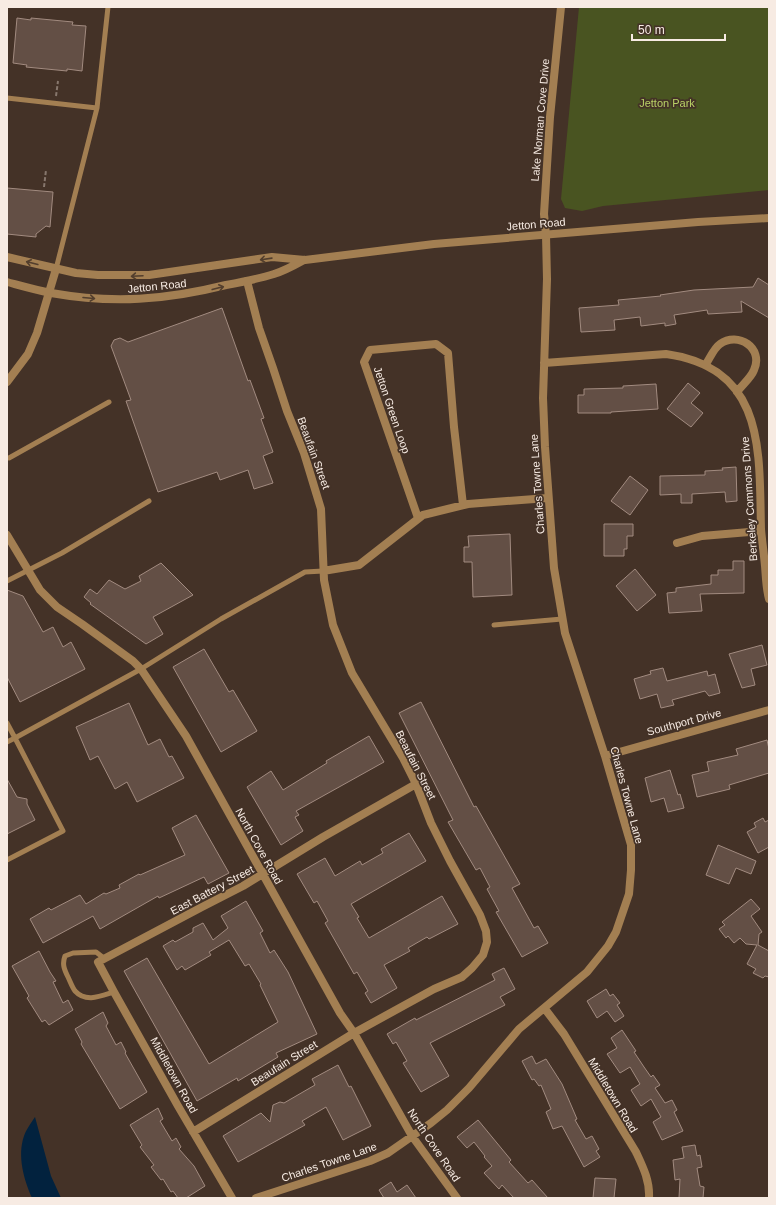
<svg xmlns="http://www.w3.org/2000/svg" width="776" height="1205" viewBox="0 0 776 1205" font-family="Arial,sans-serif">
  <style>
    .green { fill: #495421 }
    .water { fill: #02223e }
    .building { fill: #634f45; stroke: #a28b80 }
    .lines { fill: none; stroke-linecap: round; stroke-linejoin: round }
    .path { stroke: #87776d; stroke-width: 2; stroke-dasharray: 4 2; stroke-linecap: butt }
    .service { stroke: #a37f52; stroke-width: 5 }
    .minor { stroke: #a37f52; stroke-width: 8 }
    .tertiary { stroke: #a37f52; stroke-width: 8 }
    .oneway { stroke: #523e2d }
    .labels { text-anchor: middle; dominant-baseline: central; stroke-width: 3.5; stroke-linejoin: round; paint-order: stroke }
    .park-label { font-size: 11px; fill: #b9d266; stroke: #443227 }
    .street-label { font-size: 11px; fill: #f7ebe3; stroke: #443227 }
  </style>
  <rect width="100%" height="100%" fill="#443227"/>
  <path class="green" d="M579,7H769V190L603,206L582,211L565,208L561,199Z"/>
  <path class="water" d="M35,1117L51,1176L61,1198H32C24,1180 17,1156 24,1136C26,1130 31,1123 35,1117Z"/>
  <path class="building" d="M17,18L31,20V18L73,22L72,25L86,26L82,71L67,69V71L26,67L27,65L13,63Z
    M7,188L53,192L50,227L46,226L36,234V237L7,234Z
    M758,278L769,285V318L741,301L742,312L708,314L707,310L674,315L676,324L665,326V323L641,326L640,317L614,320L615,330L581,332L579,308L619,305L618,300L661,296L660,295L694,290L753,287Z
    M222,308L248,381L250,380L264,418L261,419L273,452L263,456L273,483L254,489L248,470L220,480L217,472L158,492L126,401L131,400L111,346L114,340L120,338L128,342Z
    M688,383L700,393L691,403L703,413L691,427L667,409Z
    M656,384L658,409L611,412V413H578V395H584V389L623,388V386Z
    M736,467L737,501L726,502L725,492L692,494V503H681V494L660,495V476L705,475V471L723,470L722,468Z
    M630,476L648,490L630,515L611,501Z
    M604,524H633V536H627V549H624V556H604Z
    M510,534L512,595L473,597L472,562H464V547H469L468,536Z
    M733,561H744V593L700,594L702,611L669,613L667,593L676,592V588L711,584V575H718V570H733Z
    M161,563L193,595L153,617L163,634L146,644L90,604L91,603L84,597L90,589L97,594L109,580L125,589L141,581L139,576Z
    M635,569L656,595L637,611L616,586Z
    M7,590L23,596L43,632L53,627L63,647L71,642L85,669L20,702L7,677Z
    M762,645L767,665L751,669L755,685L742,688L729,654Z
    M204,649L229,692L233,690L257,731L221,752L173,667Z
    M663,668L667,681L707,671L708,676L715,674L720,693L709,696L705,691L672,700L674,705L661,708L657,694L640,699L634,679L651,674L650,671Z
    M421,702L474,807L476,806L520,884L512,888L534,928L538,926L548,943L522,957L496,912L499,911L487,889L490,887L480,868L476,870L448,822L453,820L399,713Z
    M129,703L148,745L160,739L169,757L172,756L184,778L137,802L127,782L115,789L98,756L90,760L76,727Z
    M369,736L384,762L296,811L299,815L295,817L303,831L281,845L247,787L271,771L283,790L327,763L326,761Z
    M767,740L769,749V773L729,785L730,789L697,797L692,775L709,771L707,762L738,755L736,749Z
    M670,770L678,795L680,794L684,808L668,812L664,798L651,802L645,778Z
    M7,779L17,797L27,799V804L35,820L7,834Z
    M196,815L229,873L208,884L204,877L159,898L158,896L100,929L93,916L43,943L30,919L49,908L51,910L80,895L86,904L104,893L106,894L120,888L119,885L139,874L140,875L185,855L172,828Z
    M763,818L765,822L769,820V847L758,853L747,832L756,827L754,823Z
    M409,833L426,861L351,904L359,917L357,918L369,938L442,896L458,924L429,939L427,937L408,948L410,951L384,965L397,988L371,1003L365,993L368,991L357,972L354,974L325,923L328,921L317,901L314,903L297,874L325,858L335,876L360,861L362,865L383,853L381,849Z
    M718,845L756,861L751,874L736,868L729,884L706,875Z
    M751,899L760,909L751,916L762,932L759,934L758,945L769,951V977L765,976L763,978L753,973L756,969L747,964L757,945L746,944L740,938L734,943L728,936L726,938L719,929L725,925L722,922Z
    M246,901L263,931L260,933L270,953L274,950L288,972L317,1034L276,1053L278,1057L238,1081L237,1078L197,1101L124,971L147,958L209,1064L278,1022L260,985L261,984L249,964L245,966L229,940L209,952L211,955L185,970L182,966L177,970L163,946L173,940L175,942L193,932V928L203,923L213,940L228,928L221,916Z
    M39,951L50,972L56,981L53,982L63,1003L68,1000L73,1010L49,1025L45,1020L42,1022L27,998L29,996L12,966Z
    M504,968L515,989L500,997L505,1005L430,1043L449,1076L421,1092L403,1063L407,1061L396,1042L393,1044L387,1034L415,1018L416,1020L495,980L492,974Z
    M606,989L610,996L613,994L620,1003L617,1005L624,1016L615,1022L607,1011L597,1018L587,1001Z
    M103,1012L108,1023L106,1026L116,1045L121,1042L126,1052L125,1053L147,1092L120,1109L81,1044L82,1042L75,1029Z
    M622,1030L636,1051L634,1052L644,1067L651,1077L653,1075L660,1085L655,1088L665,1103L672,1100L677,1110L674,1112L683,1131L662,1140L653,1122L661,1117L651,1099L641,1106L631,1090L640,1084L630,1067L620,1073L607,1054L617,1048L611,1038Z
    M532,1056L536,1064L546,1059L562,1084L577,1119L575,1120L586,1139L592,1136L599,1149L596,1151L600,1157L584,1167L562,1126L553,1129L546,1112L551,1109L541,1085L539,1086L534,1079L532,1080L522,1061Z
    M338,1065L349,1087L351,1086L371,1126L343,1140L326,1107L302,1121L305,1125L238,1162L223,1136L261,1113L270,1122L273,1105L280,1102L284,1103L315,1085L312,1079Z
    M158,1108L163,1119L160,1121L172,1141L176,1138L181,1147L179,1149L194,1166L205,1186L186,1198H178L173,1191L171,1192L163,1179L161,1180L151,1167L154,1165L140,1147L142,1145L130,1125Z
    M478,1120L511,1160L509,1162L528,1183L532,1180L548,1198H514L502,1185L499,1189L484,1173L492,1166L484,1157L485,1156L474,1142L467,1148L457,1137Z
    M695,1145L697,1156L700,1155L702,1167L697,1168L700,1186L704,1187L703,1198H679L680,1179L675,1180L673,1160L684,1158L682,1147Z
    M595,1178L616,1179L614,1198H593Z
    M391,1182L397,1192L407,1185L416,1198H384L379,1190Z"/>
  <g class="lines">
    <path class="path" d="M56,96L58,81
      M44,187L46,170"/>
    <path class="service" d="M7,98L97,108
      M56,269L97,108L108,7
      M9,458L109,402
      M7,581L62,553L149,501
      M494,625L562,619
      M7,723L15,738L7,742
      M7,860L63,831L15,738L141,669L221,619L305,572L323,571
      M105,959L96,952L73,953L65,956C62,964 64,969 68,977C70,981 72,987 75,991C86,1003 101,996 114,992"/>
    <path class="minor" d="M544,363L666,354C766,368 759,451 761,529C762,541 764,554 765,566C766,577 766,588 769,599
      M706,364C710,358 714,348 720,344C738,331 764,348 754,370C751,378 742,385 737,392
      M7,382L28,354L37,333L56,269
      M418,518L364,362L370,350L436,344L448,353L454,427L463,505
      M7,535L40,590L57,607L82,624L133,661L141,669L186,736L340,1013L354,1033L412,1136L457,1198
      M677,543L702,536L761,531
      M323,571L359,565L423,515L468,504L548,498
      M605,756L769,710
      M545,1009L564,1034L636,1152C643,1167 650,1181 649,1198
      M193,1132L354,1033L434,989L462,977L472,968L483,955L487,942L486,931L480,915L450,861L431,823L416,784L403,758L352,673L333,625L324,580L321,509L304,453L287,411L273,368L259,328L247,281
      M232,1198L178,1106L114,992L98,962L202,907L243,886L323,837L416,784
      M256,1198L370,1161L388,1153L431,1123L447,1110L469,1088L519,1029L587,972L608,946L616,932L629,894L631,870V845L605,756L565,633L554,568L545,447L543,398L547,279L546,235L544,214L550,117L561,7"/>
    <path class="tertiary" d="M7,257L76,273L98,275H149L272,257L305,260L434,244L698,222L769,218
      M7,282C22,286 36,290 51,293C113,304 166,300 226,285C242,282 258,279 274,274C284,271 295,265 304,260"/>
  </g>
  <defs><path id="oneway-shaft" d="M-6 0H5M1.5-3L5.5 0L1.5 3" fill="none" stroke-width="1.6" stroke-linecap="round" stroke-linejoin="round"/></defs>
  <g class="oneway">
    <use href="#oneway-shaft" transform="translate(266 259) rotate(172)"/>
    <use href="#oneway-shaft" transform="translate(32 263) rotate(-166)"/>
    <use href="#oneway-shaft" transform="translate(137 276) rotate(177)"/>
    <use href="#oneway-shaft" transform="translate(218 288) rotate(-14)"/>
    <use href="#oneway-shaft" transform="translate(89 298) rotate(5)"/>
  </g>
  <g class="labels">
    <g class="park-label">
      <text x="667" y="103">Jetton Park</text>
    </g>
    <g class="street-label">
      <text transform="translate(540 120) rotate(-85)">Lake Norman Cove Drive</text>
      <text transform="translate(536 224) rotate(-5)">Jetton Road</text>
      <text transform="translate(157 286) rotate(-6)">Jetton Road</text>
      <text transform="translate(392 410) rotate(71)">Jetton Green Loop</text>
      <text transform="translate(314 453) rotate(70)">Beaufain Street</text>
      <text transform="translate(537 484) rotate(-94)">Charles Towne Lane</text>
      <text transform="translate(749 499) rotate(-94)">Berkeley Commons Drive</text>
      <text transform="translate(684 722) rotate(-15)">Southport Drive</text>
      <text transform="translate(416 765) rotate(63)">Beaufain Street</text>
      <text transform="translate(627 795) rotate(75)">Charles Towne Lane</text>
      <text transform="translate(259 846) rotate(61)">North Cove Road</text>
      <text transform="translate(212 890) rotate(-28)">East Battery Street</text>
      <text transform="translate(284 1063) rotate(-32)">Beaufain Street</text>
      <text transform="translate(174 1075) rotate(61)">Middletown Road</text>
      <text transform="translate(613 1095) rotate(59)">Middletown Road</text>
      <text transform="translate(434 1145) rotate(56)">North Cove Road</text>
      <text transform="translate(329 1162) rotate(-19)">Charles Towne Lane</text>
    </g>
  </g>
  <rect width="776" height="1205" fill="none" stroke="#f7ebe3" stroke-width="16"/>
  <path d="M632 34v6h93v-6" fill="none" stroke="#f7ebe3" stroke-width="2"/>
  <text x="638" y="34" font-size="12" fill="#f7ebe3" stroke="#443227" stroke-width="3" paint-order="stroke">50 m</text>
</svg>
